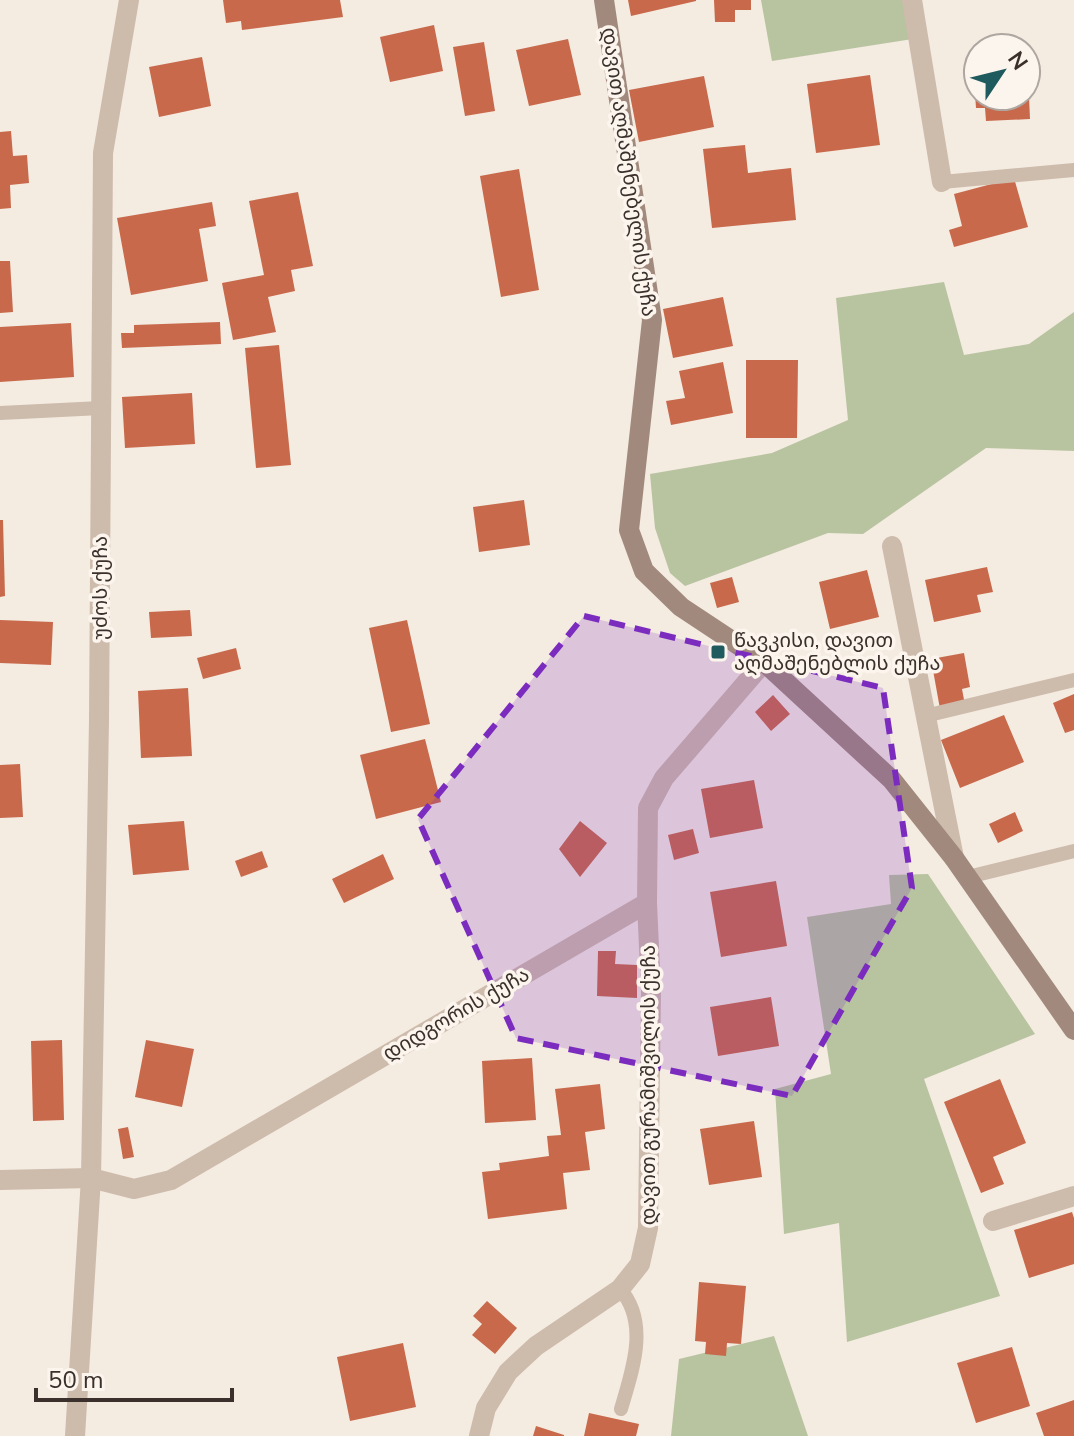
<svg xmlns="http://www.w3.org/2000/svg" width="1074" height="1436" viewBox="0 0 1074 1436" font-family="'Nunito Sans','Noto Sans Georgian',sans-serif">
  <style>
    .green { fill: #b8c4a0 }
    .building { fill: #c8694b }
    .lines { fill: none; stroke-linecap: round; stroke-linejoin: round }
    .lane { stroke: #cdbbac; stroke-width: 14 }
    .street { stroke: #cdbbac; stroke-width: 20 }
    .secondary { stroke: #a18a7d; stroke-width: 20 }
    .marked { fill: #7b2cbf; fill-opacity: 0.2; stroke: #7b2cbf; stroke-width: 6; stroke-dasharray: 16 10; stroke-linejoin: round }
    .poi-dot { fill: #1f5a5e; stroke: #fbf5ee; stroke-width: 3 }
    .labels { text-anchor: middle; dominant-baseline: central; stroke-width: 7; stroke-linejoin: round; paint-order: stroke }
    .street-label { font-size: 20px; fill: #3b302b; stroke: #fbf5ee }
    .poi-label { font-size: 20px; fill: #3b302b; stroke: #fbf5ee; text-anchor: start }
  </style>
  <rect width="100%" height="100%" fill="#f4ebe1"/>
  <path class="green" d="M761,0H912L919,38L772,61Z
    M944,282L964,355L1029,344L1074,312V451L986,448L863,534L828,533L685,586L670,573L655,528L650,474L772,453L848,420L836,298Z
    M928,874L1035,1034L924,1079L1000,1296L847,1342L839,1223L784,1234L775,1089L831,1074L807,917L891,904L889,875Z
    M774,1336L808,1436H671L679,1359Z"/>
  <path class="building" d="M223,0H340L343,17L242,30L241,21L226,23Z
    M628,0H696V1L631,16Z
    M714,0H751V10H735V22H715Z
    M434,25L443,71L390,82L380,37Z
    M568,39L581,95L529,106L516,50Z
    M484,42L495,111L465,116L453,47Z
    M202,57L211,106L159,117L149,67Z
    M973,65H978V96H1029L1030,119L986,121L985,108H976Z
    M870,75L880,145L816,153L807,84Z
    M704,76L714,127L639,142L629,90Z
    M11,131L13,156L27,155L29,183L10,185L11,208L0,209V132Z
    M745,145L748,173L791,168L796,220L712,228L703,149Z
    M519,169L539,290L501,297L480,176Z
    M1014,178L1028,227L954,247L949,230L962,226L954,194Z
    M298,192L313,266L291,270L295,291L268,297L276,332L233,340L222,283L264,275L249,201Z
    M212,202L216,226L199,229L208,281L131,295L117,218Z
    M0,261H10L13,312L0,313Z
    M723,297L733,346L673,358L663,309Z
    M220,322L221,344L122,348L121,333H134V325Z
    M71,323L74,377L0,382V327Z
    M279,345L291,465L256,468L245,348Z
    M746,360H798L797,438H746Z
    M723,362L733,413L671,425L666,401L685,398L679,371Z
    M192,393L195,444L125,448L122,397Z
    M524,500L530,545L479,552L473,507Z
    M0,520H3L5,596L0,597Z
    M987,567L993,592L977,595L981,612L934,622L925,580Z
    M867,570L879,617L830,629L819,582Z
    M732,577L739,602L717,608L710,583Z
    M190,610L192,636L151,638L149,612Z
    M0,620L53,622L51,665L0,663Z
    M407,620L430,724L391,732L369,628Z
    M236,648L241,669L203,679L197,658Z
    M964,653L970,687L962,689L965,705L940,709L931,659Z
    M188,688L192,756L141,758L138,691Z
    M1074,694V730L1065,733L1053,703Z
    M773,695L790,714L771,731L755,712Z
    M1004,715L1024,762L960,788L941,740Z
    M425,739L441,802L376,819L360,755Z
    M20,764L23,817L0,818V765Z
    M754,780L763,828L710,838L701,789Z
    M1015,812L1023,831L998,843L989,824Z
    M184,821L189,870L133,875L128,825Z
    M580,821L607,843L580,877L559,849Z
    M693,829L699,853L674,860L668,835Z
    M262,851L268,867L241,877L235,861Z
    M383,854L394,879L344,903L332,879Z
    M776,881L787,946L721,957L710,892Z
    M598,951H616L615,964L637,965V998L597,996Z
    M771,997L779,1046L718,1056L710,1007Z
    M62,1040L64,1120L33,1121L31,1041Z
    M146,1040L194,1049L182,1107L135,1097Z
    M532,1058L536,1120L485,1123L482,1061Z
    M1000,1079L1026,1143L993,1157L1004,1184L981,1193L944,1102Z
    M600,1084L605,1129L585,1132L590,1170L563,1173L567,1209L488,1219L482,1172L500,1170L499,1163L549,1156L547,1136L561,1135L555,1089Z
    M754,1121L762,1177L709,1185L700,1129Z
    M128,1127L134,1157L123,1159L118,1129Z
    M1072,1212L1074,1218V1264L1029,1278L1014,1230Z
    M699,1282L746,1286L741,1344L727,1343L726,1356L705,1354L706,1342L695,1341Z
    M487,1301L517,1328L495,1354L472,1335L482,1324L473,1316Z
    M403,1343L416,1407L350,1421L337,1357Z
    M1012,1347L1030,1406L976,1423L957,1363Z
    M1074,1400V1436H1044L1036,1413Z
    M589,1413L639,1424L636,1436H584Z
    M536,1426L564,1435V1436H533Z"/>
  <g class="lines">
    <path class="lane" d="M942,182L1074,170
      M0,413L101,408
      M925,716L1074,680
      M968,877L1074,851
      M620,1289C650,1323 632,1371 621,1409"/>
    <path class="street" d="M912,0L942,182
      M892,546L954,858
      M0,1180L91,1178L134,1189L171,1180L647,903L648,808L664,778L764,662
      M993,1221L1074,1196
      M75,1436L91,1178L99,720L103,153L129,0
      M479,1436L486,1408L508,1372L536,1346L620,1289L640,1264L648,1228L651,991L647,903"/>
    <path class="secondary" d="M604,0L652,320L629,530L644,571L681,607L764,662L892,780L954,858L1074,1030"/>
  </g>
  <path class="marked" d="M584,616L883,688L912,888L792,1096L516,1038L418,819Z"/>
  <rect class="poi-dot" x="710" y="644" width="16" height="16" rx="4"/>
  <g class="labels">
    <g class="street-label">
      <text transform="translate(629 172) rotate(82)">დავით აღმაშენებელის ქუჩა</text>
      <text transform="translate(100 588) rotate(-90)">უძოს ქუჩა</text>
      <text transform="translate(456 1014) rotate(-30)">დიდგორის ქუჩა</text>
      <text transform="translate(648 1085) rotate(-90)">დავით გურამიშვილის ქუჩა</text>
    </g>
    <g class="poi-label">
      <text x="734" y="640">წავკისი, დავით<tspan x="734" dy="23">აღმაშენებლის ქუჩა</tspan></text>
    </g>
  </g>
  <g transform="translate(1002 72) rotate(55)"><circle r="38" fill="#fbf5ee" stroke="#aea6a0" stroke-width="2"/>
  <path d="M0-6L14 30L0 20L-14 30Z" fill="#1f5a5e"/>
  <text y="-12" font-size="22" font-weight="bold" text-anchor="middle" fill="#3b302b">N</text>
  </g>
  <path d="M36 1388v12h196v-12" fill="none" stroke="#3b302b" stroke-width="4"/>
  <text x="48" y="1388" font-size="24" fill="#3b302b" stroke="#fbf5ee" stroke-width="6" paint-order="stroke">50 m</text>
</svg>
